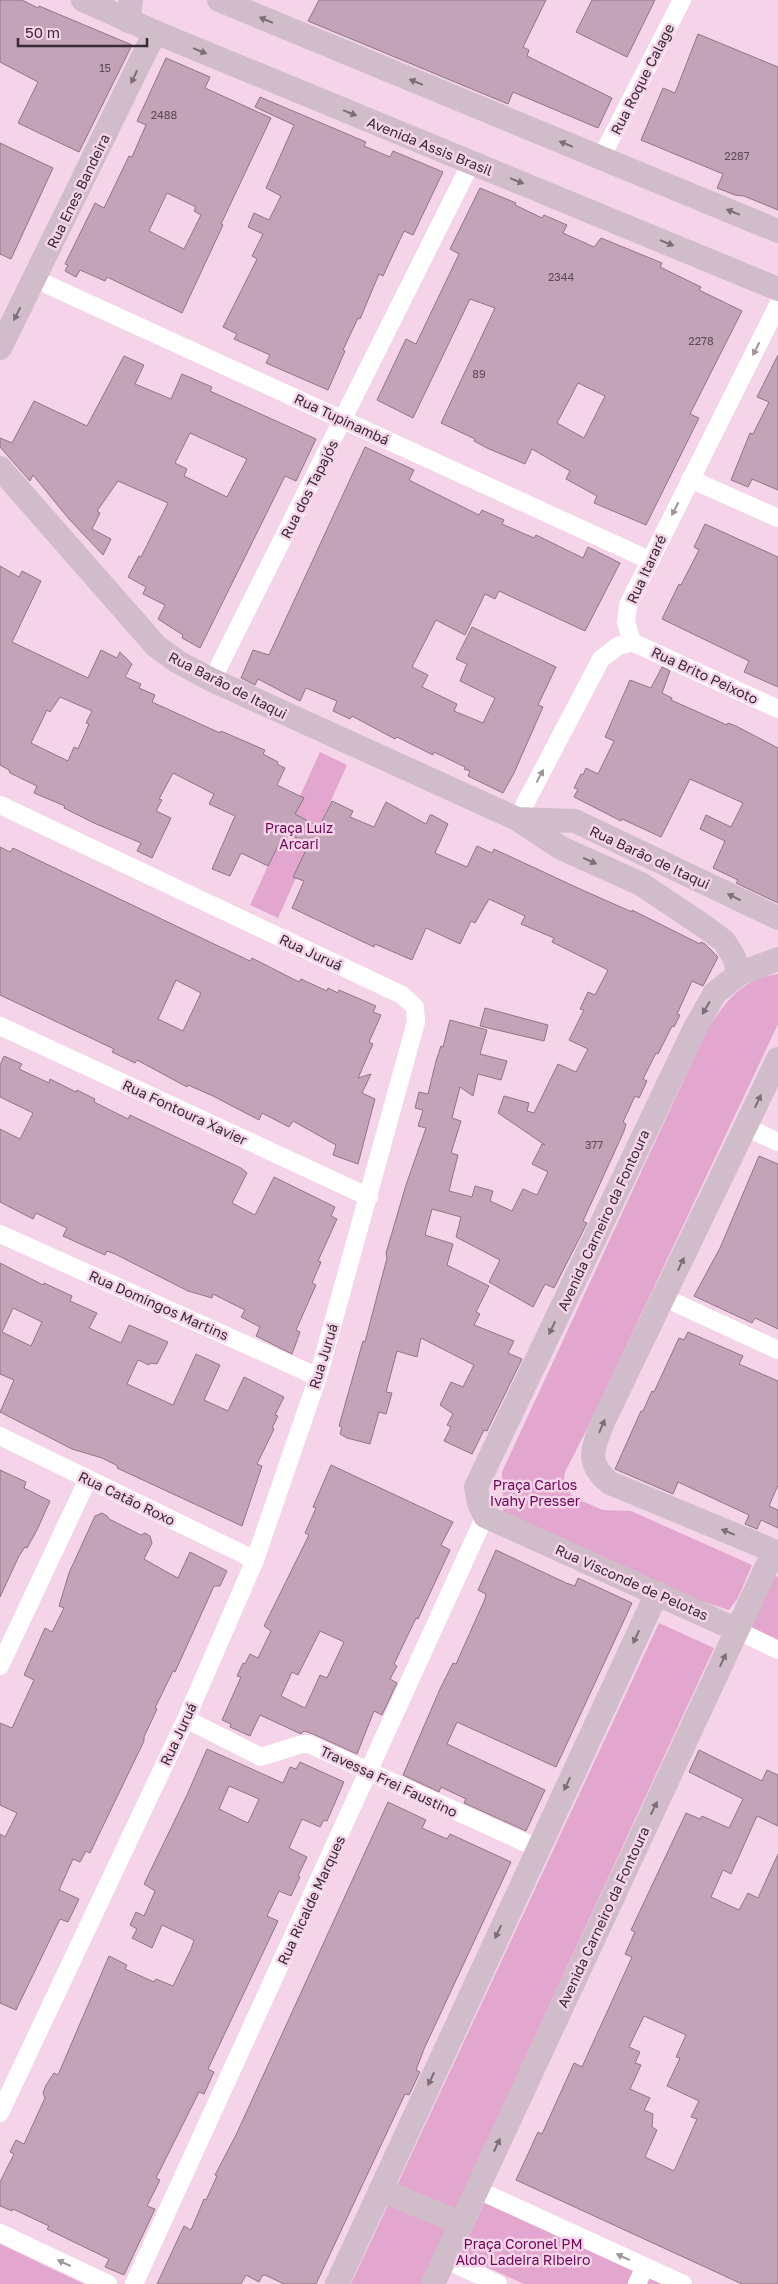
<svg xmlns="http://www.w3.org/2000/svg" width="778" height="2284" viewBox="0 0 778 2284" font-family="'Golos Text',sans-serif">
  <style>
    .green { fill: #e3a6ce }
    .building { fill: #c3a3b7; stroke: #917487; fill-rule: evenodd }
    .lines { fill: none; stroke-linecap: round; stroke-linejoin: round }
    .street { stroke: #fff; stroke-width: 18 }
    .secondary { stroke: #d0bdc9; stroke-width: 24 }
    .oneway { fill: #7c6d76 }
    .oneway2 { fill: #9c9599 }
    .labels { text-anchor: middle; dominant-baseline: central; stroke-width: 5; stroke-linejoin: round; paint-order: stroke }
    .number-label { font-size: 11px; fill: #5b4954 }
    .street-label { font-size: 14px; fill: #382b33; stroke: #f5d4e9 }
    .park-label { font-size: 14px; fill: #6c0656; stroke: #f5d4e9 }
  </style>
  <rect width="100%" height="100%" fill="#f5d4e9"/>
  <path class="green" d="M320,752L347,765L278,918L250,905Z
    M778,974V1024L589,1425L565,1472L564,1480L571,1494L577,1499L603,1510L631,1511L752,1565L738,1598L729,1610L701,1601L503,1514L502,1472L707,1030C726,1002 741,979 778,974Z
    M770,1573L778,1577V1641L749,1627Z
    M659,1623L714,1648L421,2284H351Z
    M485,2201L665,2284H524L460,2255Z
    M0,2244L84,2284H0Z"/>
  <path class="building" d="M0,0H22L38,8L39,6L132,45L79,152L18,123L38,82L0,62Z
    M319,0H546L523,47L529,50L527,56L612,98L598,128L513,92L508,104L308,21Z
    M592,0H655L627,57L576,32Z
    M698,34L778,67V210L744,196L735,195L717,188L723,174L641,140L663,88L675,93Z
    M166,58L210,77L205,88L271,118L221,224L223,225L182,313L107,277L105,281L80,270L76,277L65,271L68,265L65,264L95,203L104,208L129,156L132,157L146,125L137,121ZM167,193L196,207L194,211L201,215L184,249L149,231Z
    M260,97L366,142L364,146L390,157L393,151L443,172L413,235L404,231L383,276L379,274L360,319L358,318L343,350L345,351L328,390L266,363L270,355L234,339L237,334L223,327L257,259L252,256L263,234L248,227L254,213L269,220L281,196L266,188L294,125L255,107Z
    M0,143L53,168L11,259L0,254Z
    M480,188L516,203L515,205L542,218L544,215L567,225L563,233L594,247L601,238L662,263L660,267L701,287L699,290L742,311L690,414L699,418L646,525L594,503L597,496L566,479L570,471L532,449L525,464L487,448L474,441L475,439L441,423L495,308L470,299L413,418L377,400L406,339L416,344L459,254L450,249ZM578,383L605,396L584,438L557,423Z
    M778,355V490L752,479L748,487L731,480L750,433L753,434L769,402L757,397Z
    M124,356L144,365L135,384L171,399L182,374L212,387L210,391L316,439L296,481L285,476L200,648L182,638L183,635L158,619L165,605L143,594L146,587L128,577L139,556L141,557L168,503L118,481L97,511L100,513L92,529L111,539L103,555L69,519L33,475L30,481L0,447V438L12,443L34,401L87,426ZM190,433L247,459L227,497L184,476L187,469L175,463Z
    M365,447L414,470L409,480L479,515L482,510L504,520L502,524L534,538L536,535L583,558L588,547L620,563L585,631L499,591L495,599L485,594L465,635L436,620L412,667L428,675L422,687L457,704L454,711L483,723L495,698L460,681L467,664L456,659L472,627L556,667L538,705L543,707L514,773L503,793L468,776L470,771L464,769L465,767L434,752L433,755L397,737L395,739L352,716L350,719L333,711L337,701L306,688L300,701L258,679L255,685L241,678L253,650L269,655Z
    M705,524L778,557V687L744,672L749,661L662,619L679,584L681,585L699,550L694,547Z
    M0,566L19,577L22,571L41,581L12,642L88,678L101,650L117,658L120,652L132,664L125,677L141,684L139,688L155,695L152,702L220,733L221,731L265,750L263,754L278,762L277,764L285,768L277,785L304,798L295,814L319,827L332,801L353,811L350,817L374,827L386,802L426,824L430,815H432L448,824L435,853L467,867L477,846L492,853L494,849L580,889L632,912V910L700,944L701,942L705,944L718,957L703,986L692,981L677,1014L680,1015L674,1027L672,1026L658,1054L656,1053L643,1079L647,1081L639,1098L635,1096L623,1122L626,1124L624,1131L583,1221L587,1223L577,1243L554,1288L545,1284L533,1307L489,1282L500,1260L456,1237L461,1217L432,1209L425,1235L453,1244L447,1265L489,1286L476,1312L480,1314L474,1325L514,1341L508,1353L522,1359L487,1431L484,1430L472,1454L444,1441L451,1427L447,1425L453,1414L440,1405L451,1382L463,1387L474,1365L421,1338L417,1357L397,1351L386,1392L392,1393L386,1414L379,1412L370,1444L347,1438L340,1434L342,1427L339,1426L363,1341L365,1342L387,1258L386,1253L406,1185L426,1128L418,1126L423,1110L415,1108L419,1092L428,1094L436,1061L441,1046L443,1047L450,1020L487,1030L480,1054L507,1061L501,1080L478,1074L473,1096L460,1087L452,1118L461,1121L451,1153L458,1155L449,1191L472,1197L475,1186L493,1191L490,1201L512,1211L523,1189L537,1195L548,1172L532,1164L542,1144L545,1145L498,1113L504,1096L529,1103L527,1111L534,1113L558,1064L576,1072L588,1049L569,1040L584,1010L580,1009L588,992L595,995L608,970L552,942L554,938L521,924L525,916L489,899L475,923L471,921L460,944L426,928L412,960L375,944L374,947L292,908L304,881L293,877L309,844L285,832L268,866L241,853L230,876L212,869L235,816L209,804L214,794L173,773L159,799L162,800L156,811L171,818L152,858L137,851L141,843L94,823L64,808L65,806L34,793L37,786L10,773L9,770L0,765ZM60,697L92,711L86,723L89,724L78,749L74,747L68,761L31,743L47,710L50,712Z
    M662,667L670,671L662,693L672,698L671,700L727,725L728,723L736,726L778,748V903L736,883L738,880L713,868L725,841L700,829L706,815L731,827L743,803L690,779L661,837L622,819L621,821L574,797L578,789L574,788L581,774L583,775L586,768L598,774L614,741L605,737L630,680L651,688Z
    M0,847L10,852L13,848L174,925L250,961L252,958L299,982L301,979L327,991L328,988L338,993L339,990L376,1006L373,1012L381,1015L369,1042L373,1044L358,1078L371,1074L362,1093L375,1099L358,1164L333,1155L336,1145L293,1121L289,1127L262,1113L259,1120L213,1096L188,1085L187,1087L137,1060L135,1063L112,1052L114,1049L0,995ZM176,980L201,993L183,1031L158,1019Z
    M485,1008L548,1025L544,1041L480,1026Z
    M4,1056L22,1064L19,1069L49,1083L50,1079L76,1092L77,1090L95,1099L94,1102L128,1119L130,1115L241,1168L247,1173L232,1203L255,1215L274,1177L335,1207L331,1216L337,1219L318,1261L321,1262L312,1283L316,1285L296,1330L300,1332L292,1354L256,1336L260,1327L241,1317L245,1310L213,1294L212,1298L188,1291L115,1254L107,1251L105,1255L87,1247L63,1236L67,1228L36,1213L33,1219L0,1202V1129L20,1139L33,1113L0,1097V1065Z
    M759,1156L778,1164V1329L755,1318L752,1323L694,1296L720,1248Z
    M0,1263L43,1285L44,1283L72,1296L70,1301L97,1313L89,1328L121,1343L129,1325L168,1342L157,1364L150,1363L149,1365L138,1360L127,1384L173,1405L196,1354L220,1365L204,1400L228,1411L244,1377L284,1397L275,1415L278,1416L272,1428L274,1429L257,1464L262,1466L242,1526L117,1468L118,1466L102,1458L72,1449L0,1412L14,1380L0,1374ZM13,1308L42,1322L31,1346L2,1332Z
    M688,1332L743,1356L739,1364L778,1381V1485L769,1506L778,1510V1528L761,1520L757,1529L745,1524L749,1515L678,1482L673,1494L615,1469L641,1411H643L652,1391L654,1392L679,1338L684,1340Z
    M331,1465L453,1522L441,1545L450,1550L418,1619L416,1618L394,1664L397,1666L390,1679L397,1683L382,1715L374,1711L357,1754L313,1734L304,1731L301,1734L260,1715L250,1736L230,1727L231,1724L222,1720L241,1677L237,1676L243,1663L245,1664L250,1654L258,1658L271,1631L264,1626L309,1535L305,1533L316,1508L313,1507ZM320,1631L344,1642L327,1678L320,1675L305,1708L281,1696L292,1672L298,1675Z
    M0,1470L26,1482L24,1488L50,1501L37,1530L27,1548L25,1547L19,1556L0,1597Z
    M102,1513L107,1516L109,1519L141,1535L145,1533L150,1536L152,1543L144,1559L165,1571L178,1578L190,1552L227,1571L220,1586H214L175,1672L173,1671L155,1708L157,1709L144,1737V1741L90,1853L86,1851L80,1862L73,1859L59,1890L79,1899L68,1922L60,1919L16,2010L0,2003V1834L5,1837L17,1813L0,1805V1723L12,1728L34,1680L24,1675L45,1628L52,1632L64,1608L59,1606L69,1573L95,1516Z
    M496,1550L566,1583L575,1586L578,1578L632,1603L556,1767L457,1722L447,1744L545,1790L526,1831L464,1803L466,1799L441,1787L439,1792L403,1775L440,1689L453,1663L456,1664L485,1599L486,1594L478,1590Z
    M207,1749L283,1783L290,1767L296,1769L300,1762L344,1782L327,1821L324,1820L320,1827L302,1819L289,1848L307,1857L298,1876L300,1877L291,1896L279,1891L267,1916L278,1921L208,2069L214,2072L204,2094L199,2092L156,2178L160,2180L147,2206L155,2209L124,2275L105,2267L109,2259L47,2229L49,2226L13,2209L12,2211L0,2206V2182L14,2154L10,2152L16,2140L24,2144L45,2098L43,2093L46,2085L54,2073L58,2075L109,1956L127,1965L125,1969L154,1982L156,1979L173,1986L191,1949L194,1940L162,1925L152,1948L132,1938L137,1929L130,1925L136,1912L144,1916L155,1891L144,1884L187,1795ZM229,1786L259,1799L248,1823L219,1809Z
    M699,1750L762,1781L767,1770L778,1775V1826L757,1816L731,1874L723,1870L711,1897L739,1910L748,1893L758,1898L778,1854V2284H742L516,2180L538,2132L542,2134L574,2063L582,2067L632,1957L625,1954L635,1932L631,1930L686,1813L700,1819L702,1816L729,1828L743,1799L689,1772ZM644,2016L686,2035L676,2057L680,2058L667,2086L699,2101L691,2117L697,2119L674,2171L645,2157L657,2130L652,2127L653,2114L644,2110L650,2098L630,2089L641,2065L635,2063L640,2052L629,2047Z
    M388,1802L426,1820L422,1828L447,1839L450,1834L511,1862L424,2049L416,2070L420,2072L409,2095L405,2094L316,2284H284L265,2275L262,2276L259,2282L246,2275L241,2284H157L184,2226L191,2230L204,2199L206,2200L217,2176L215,2175L236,2135Z"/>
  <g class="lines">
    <path class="street" d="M601,158L682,0
      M35,279L649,560
      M690,479L778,518
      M632,642L626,622L628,605L778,305
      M632,642L778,709
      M212,680L471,163
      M0,805L402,995L415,1007L416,1022L318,1377L255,1560L186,1719L0,2113
      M517,819L601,659L618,646L632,642
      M0,1026L369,1197
      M746,1127L778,1142
      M0,1234L318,1377
      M665,1298L778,1350
      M0,1436L255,1560
      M737,1630L778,1650
      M0,1666L88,1479
      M186,1719L261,1757L302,1744H309L537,1848
      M476,2189L683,2284
      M0,2233L108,2284
      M444,2259L498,2284
      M134,2284L485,1516
      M637,2284L645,2266"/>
    <path class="secondary" d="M83,0L155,32L778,289
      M219,0L778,231
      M128,21L131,0
      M0,348L155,32
      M0,468L156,646L178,662L212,680L517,819L561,848L641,884L708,929L724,941L734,957L739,974
      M517,819L575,821L778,918
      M737,1630L485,1516L479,1503L476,1487L695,1028L715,993L739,974L778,959
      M380,2190L461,2223
      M337,2284L657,1593
      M433,2284L774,1551L610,1483C584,1462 593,1448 604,1420L778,1059"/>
  </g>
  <defs><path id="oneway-solid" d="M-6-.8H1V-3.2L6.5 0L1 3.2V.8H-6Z" transform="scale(1.25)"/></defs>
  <g class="oneway">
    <use href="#oneway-solid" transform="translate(266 20) rotate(-157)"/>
    <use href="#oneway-solid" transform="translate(200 51) rotate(22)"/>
    <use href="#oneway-solid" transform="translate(134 77) rotate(115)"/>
    <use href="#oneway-solid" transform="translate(416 82) rotate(-158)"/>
    <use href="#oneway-solid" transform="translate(350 113) rotate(22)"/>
    <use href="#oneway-solid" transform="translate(566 144) rotate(-158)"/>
    <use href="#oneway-solid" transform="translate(517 181) rotate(22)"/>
    <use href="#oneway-solid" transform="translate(733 212) rotate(-158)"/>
    <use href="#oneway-solid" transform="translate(667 243) rotate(22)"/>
    <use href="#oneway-solid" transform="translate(17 314) rotate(117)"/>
    <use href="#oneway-solid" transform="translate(590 861) rotate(24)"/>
    <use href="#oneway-solid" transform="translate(734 897) rotate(-154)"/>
    <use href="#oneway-solid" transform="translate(706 1008) rotate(120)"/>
    <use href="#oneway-solid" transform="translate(758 1101) rotate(-65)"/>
    <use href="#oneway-solid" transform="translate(681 1264) rotate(-65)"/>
    <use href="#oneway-solid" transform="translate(552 1328) rotate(115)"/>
    <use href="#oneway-solid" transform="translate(602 1426) rotate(-67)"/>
    <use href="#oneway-solid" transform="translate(728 1532) rotate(-158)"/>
    <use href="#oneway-solid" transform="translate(636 1637) rotate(115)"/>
    <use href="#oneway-solid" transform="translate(723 1660) rotate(-65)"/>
    <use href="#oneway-solid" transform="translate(567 1784) rotate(115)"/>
    <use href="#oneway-solid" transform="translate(654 1808) rotate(-65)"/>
    <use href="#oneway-solid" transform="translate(498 1932) rotate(115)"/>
    <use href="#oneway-solid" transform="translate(431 2079) rotate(115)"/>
    <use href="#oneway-solid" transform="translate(497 2145) rotate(-65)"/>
  </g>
  <g class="oneway2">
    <use href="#oneway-solid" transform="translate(756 349) rotate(117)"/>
    <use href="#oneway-solid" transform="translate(675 509) rotate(117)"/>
    <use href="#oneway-solid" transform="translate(540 776) rotate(-62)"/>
    <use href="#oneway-solid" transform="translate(623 2257) rotate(-155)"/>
    <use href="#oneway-solid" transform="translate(64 2263) rotate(-155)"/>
  </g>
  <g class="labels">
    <g class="number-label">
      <text x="105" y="67">15</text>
      <text x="164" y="114">2488</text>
      <text x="737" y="155">2287</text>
      <text x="561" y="276">2344</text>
      <text x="701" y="340">2278</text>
      <text x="479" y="373">89</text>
      <text x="594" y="1144">377</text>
    </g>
    <g class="street-label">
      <text transform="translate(642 79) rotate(-63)">Rua Roque Calage</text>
      <text transform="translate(430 146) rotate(22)">Avenida Assis Brasil</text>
      <text transform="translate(78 191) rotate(-64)">Rua Enes Bandeira</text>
      <text transform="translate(342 419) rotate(25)">Rua Tupinambá</text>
      <text transform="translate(309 489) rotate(-63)">Rua dos Tapajós</text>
      <text transform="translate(646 569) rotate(-65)">Rua Itararé</text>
      <text transform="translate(705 675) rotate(25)">Rua Brito Peixoto</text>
      <text transform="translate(228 685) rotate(27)">Rua Barão de Itaqui</text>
      <text transform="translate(650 857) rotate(25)">Rua Barão de Itaqui</text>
      <text transform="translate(311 952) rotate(25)">Rua Juruá</text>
      <text transform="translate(185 1112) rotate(25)">Rua Fontoura Xavier</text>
      <text transform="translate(603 1220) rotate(-65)">Avenida Carneiro da Fontoura</text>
      <text transform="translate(159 1305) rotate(24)">Rua Domingos Martins</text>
      <text transform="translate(323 1356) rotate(-73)">Rua Juruá</text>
      <text transform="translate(127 1498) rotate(26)">Rua Catão Roxo</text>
      <text transform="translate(632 1582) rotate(24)">Rua Visconde de Pelotas</text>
      <text transform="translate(178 1734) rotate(-65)">Rua Juruá</text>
      <text transform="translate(389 1781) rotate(25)">Travessa Frei Faustino</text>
      <text transform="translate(311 1900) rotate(-65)">Rua Ricalde Marques</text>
      <text transform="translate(603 1917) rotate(-65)">Avenida Carneiro da Fontoura</text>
    </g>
    <g class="park-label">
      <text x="299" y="827">Praça Luiz<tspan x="299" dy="16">Arcari</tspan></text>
      <text x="535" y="1484">Praça Carlos<tspan x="535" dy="16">Ivahy Presser</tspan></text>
      <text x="523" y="2243">Praça Coronel PM<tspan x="523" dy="16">Aldo Ladeira Ribeiro</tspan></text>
    </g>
  </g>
  <path d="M18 38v8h129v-8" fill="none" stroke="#382b33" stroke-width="2.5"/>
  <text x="25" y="38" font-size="15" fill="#382b33" stroke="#f5d4e9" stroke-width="4" paint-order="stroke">50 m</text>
</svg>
